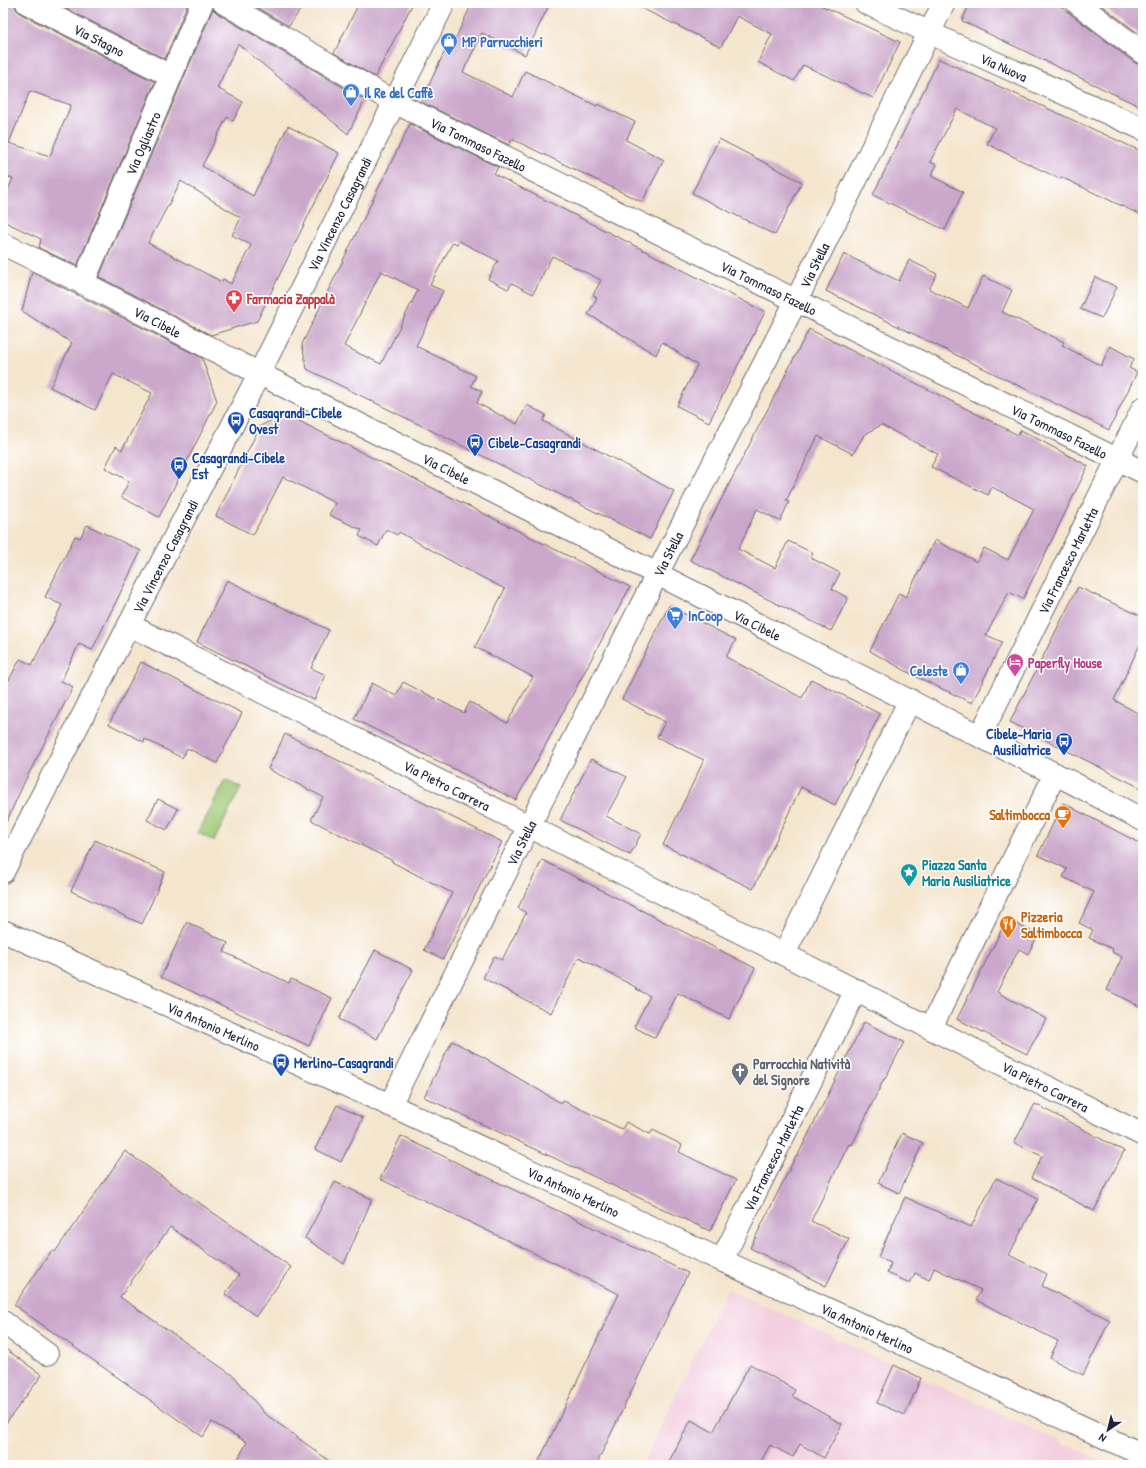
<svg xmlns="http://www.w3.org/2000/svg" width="1146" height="1468" viewBox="0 0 1146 1468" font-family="'Patrick Hand',sans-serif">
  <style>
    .built { fill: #f3cfdf }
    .green { fill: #9dc774; stroke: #607458 }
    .building { fill: #cba8cb; fill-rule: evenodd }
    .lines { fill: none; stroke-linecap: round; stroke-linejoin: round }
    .minor-casing { stroke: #6c666e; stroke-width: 24 }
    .tertiary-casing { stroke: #6c666e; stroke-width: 24 }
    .secondary-casing { stroke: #6c666e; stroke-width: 24 }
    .minor { stroke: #fff; stroke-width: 22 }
    .tertiary { stroke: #fff; stroke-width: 22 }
    .secondary { stroke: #fff; stroke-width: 22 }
    .labels { text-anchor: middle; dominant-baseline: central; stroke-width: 3; stroke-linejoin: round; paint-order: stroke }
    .street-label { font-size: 14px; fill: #22223b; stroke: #fff }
    .shop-label { font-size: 14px; font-weight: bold; fill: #366cbe; stroke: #fff; text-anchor: start }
    .health-label { font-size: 14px; font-weight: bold; fill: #be3a42; stroke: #fff; text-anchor: start }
    .transit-label { font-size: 14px; font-weight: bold; fill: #164399; stroke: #fff; text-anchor: start }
    .hotel-label { font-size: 14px; font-weight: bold; fill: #b23c85; stroke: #fff; text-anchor: start }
    .food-label { font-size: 14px; font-weight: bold; fill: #c56008; stroke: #fff; text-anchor: end }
    .culture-label { font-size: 14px; font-weight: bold; fill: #0d838f; stroke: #fff; text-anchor: start }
    .worship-label { font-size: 14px; font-weight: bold; fill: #5b616d; stroke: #fff; text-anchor: start }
  </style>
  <rect width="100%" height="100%" fill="#fff"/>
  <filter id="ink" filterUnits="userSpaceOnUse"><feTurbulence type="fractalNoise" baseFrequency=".025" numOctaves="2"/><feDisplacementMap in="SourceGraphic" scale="8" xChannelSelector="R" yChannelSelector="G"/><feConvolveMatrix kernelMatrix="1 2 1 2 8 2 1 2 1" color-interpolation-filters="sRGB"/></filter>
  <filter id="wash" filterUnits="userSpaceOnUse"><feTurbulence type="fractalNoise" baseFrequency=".012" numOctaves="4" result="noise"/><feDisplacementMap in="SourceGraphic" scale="16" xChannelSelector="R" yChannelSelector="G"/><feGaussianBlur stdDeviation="0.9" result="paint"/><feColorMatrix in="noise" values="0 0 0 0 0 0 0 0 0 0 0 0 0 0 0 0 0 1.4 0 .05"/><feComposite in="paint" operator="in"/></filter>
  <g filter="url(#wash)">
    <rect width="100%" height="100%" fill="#f4e5cd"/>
    <path class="built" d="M727,1289L774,1310L1111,1465H642Z"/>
    <path class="green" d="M225,780L241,788L214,841L198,833Z"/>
    <g id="blocks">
      <path class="building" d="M3,3H15L16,9L21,14L155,82L77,266L39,248L41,239L3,221V200L13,179L3,174ZM30,91L71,105L50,156L9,143Z
        M55,3H188L165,59Z
        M249,3H305L289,26Z
        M359,3H413L375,77L334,53Z
        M472,3H550L525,55L482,33L463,72L513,97L525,71L597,106L598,104L635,122L626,140L664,160L642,202L512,139L509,145L421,102L450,40L454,42Z
        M631,3H816L900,42L873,98L803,65L794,81L758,62L772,34L737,16L721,47Z
        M970,3H1056L1135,63L1143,65V108L962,21Z
        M1103,3H1143V37L1101,5Z
        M213,9L218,14L365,100L348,134L238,44L217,88L243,102L233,121L227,117L202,166L253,196L288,126L339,153L257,321L211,335L99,277ZM181,181L241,218L232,235L251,245L231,284L223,279L222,282L148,243Z
        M939,59L1143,152V216L1061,177L1060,179L987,144L995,128L957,109L930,162L937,165L931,176L963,192L945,230L873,195Z
        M410,124L498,167L494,174L765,312L709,422L677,406L697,365L662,342L656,355L588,314L597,298L593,295L601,280L552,256L533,294L512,283L508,289L488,279L498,261L459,241L457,244L453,242L430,285L443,291L416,346L476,376L471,386L482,391L477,403L517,424L527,405L546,415L543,421L674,491L650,539L307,369L302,344ZM381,271L418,290L381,364L344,346Z
        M719,139L802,182L775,235L692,193Z
        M844,254L899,281L909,260L937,274L929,289L968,308L983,276L1012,290L1002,312L1064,342L1062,345L1101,366L1110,346L1134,359L1129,368L1137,372L1109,430L826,291Z
        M32,272L202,358L217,401L159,517L121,497L129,481L105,468L116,446L122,450L152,393L113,374L95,410L50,387L72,343L22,311Z
        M1095,277L1117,287L1102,318L1080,309Z
        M809,329L1018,435L1021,430L1088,466L1023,599L1009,592L986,635L1002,642L972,703L913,675L870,651L899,593L906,597L935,540L977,562L984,548L1008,560L1034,509L992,487L988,495L931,467L938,454L881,425L864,435L853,454L818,436L786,501L789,502L780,521L757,509L738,549L775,568L788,541L813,553L811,558L840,573L832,589L848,598L831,631L690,560Z
        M285,414L630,587L516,800L354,719L372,683L396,696L403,682L464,713L470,702L507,723L533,677L475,647L505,589L460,566L399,532L397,535L386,529L378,546L359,536L362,530L329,515L335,503L283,477L253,535L216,516L260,426Z
        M87,525L141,551L92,650L79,644L61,681L73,687L24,783L3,829V677L9,680L20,659L32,665L62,605L45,597L75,536L80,538Z
        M227,580L329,630L311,668L326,675L314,700L197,642Z
        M1078,587L1143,617V638L1114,700L1143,716V789L1010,722Z
        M669,606L736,640L726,657L802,698L811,679L880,714L835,805L801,787L753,889L663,845L704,760L657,737L665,722L622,699Z
        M141,662L242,713L217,763L187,748L182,758L145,739L144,742L109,724Z
        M285,734L502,842L443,959L424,950L452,893L392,862L393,861L311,820L323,797L268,769Z
        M591,759L627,777L606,816L641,834L630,855L560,820Z
        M158,799L178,809L167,830L147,820Z
        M1063,803L1143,845V1008L1107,990L1122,957L1112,952L1113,949L1089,938L1093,930L1079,923L1094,892L1063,877L1067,869L1038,855Z
        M95,840L165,872L142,924L71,891Z
        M542,860L755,968L729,1019L678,993L655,1038L634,1027L650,996L636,989L637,988L579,957L551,1013L483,978L494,956L502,960L526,913L518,908Z
        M1007,919L1038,935L1028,954L1019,949L997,992L1046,1019L1027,1054L957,1019Z
        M187,922L228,943L224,952L289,983L291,979L332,998L309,1046L161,977Z
        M375,950L413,970L377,1039L339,1019Z
        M864,1022L904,1042L885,1079H884L852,1145L849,1144L811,1221L849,1239L826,1286L750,1248L796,1156L797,1157Z
        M452,1041L489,1060V1061L561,1103L562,1100L622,1129L626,1122L650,1134L653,1130L682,1145L679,1152L736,1180L710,1231L424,1097Z
        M1035,1104L1124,1151L1094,1211L1031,1178L1042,1156L1014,1143Z
        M337,1105L363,1118L341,1162L315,1149Z
        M902,1133L923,1143L899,1193L878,1183Z
        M401,1136L688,1273L596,1465H537L619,1294L380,1179Z
        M125,1151L291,1267L256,1316L225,1294L239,1275L170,1227L120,1297L235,1377L264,1413L335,1465H235L247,1442L212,1422L203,1437L14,1305L52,1250L55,1252Z
        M996,1178L1038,1199L1009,1255L1047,1274L1042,1286L1110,1320L1083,1375L1050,1358L1058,1341L976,1300L981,1290L934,1268L929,1280L915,1273L910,1283L887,1273L891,1263L878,1257L905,1197L971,1227Z
        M335,1182L372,1199L344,1264L305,1238Z
        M3,1347L42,1375L3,1427Z
        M750,1364L795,1390L792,1396L842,1424L824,1458L800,1444L793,1457L770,1445L759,1465H667L691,1420L713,1432Z
        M894,1365L921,1378L905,1415L877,1403Z"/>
    </g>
  </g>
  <g filter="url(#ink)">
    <use href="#blocks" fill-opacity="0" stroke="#6c666e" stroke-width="1"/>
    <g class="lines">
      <g class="minor-casing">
        <g id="minor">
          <path id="s1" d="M27,3L171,76"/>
          <path id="s2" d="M224,3L394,102L1143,472"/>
          <path d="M1077,3L1143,53"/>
          <path id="s3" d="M83,283L202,3"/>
          <path id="s4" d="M129,625L1143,1135"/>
          <path id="s5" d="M980,736L1143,408"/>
          <path d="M784,954L910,700"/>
          <path d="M931,1028L1055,774"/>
          <path id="s6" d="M390,1105L529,826L796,301L944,3"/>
          <path id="s7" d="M722,1260L856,990"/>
          <path d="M3,1322L47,1354"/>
        </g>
      </g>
      <g class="tertiary-casing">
        <g id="tertiary">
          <path id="s8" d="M866,3L956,45L1143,129"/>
          <path id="s9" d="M3,244L83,283L305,397L1073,783L1143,820"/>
        </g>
      </g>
      <g class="secondary-casing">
        <g id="secondary">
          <path id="s10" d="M3,872L129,625L259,374L444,3"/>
          <path id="s11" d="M3,931L390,1105L695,1248L1143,1455"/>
        </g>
      </g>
      <use href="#minor" class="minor"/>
      <use href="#tertiary" class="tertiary"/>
      <use href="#secondary" class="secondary"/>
    </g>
  </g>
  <defs>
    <g id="shop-pin" transform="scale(0.9)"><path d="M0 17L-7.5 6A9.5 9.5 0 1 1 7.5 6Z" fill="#3f7fe0" stroke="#fff"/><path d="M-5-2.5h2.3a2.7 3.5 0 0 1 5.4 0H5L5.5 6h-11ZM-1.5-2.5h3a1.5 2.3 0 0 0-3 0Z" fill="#fff"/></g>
    <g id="pharmacy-pin" transform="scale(0.9)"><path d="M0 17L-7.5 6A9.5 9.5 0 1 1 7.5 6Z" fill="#e0444e" stroke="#fff"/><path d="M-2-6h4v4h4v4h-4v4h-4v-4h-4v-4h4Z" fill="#fff"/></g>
    <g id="bus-pin" transform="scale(0.9)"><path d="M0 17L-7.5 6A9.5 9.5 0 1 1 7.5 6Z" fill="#1a4fb4" stroke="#fff"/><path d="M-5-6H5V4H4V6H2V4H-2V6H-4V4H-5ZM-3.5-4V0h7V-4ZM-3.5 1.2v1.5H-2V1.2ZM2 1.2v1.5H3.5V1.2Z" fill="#fff"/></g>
    <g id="supermarket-pin" transform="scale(0.9)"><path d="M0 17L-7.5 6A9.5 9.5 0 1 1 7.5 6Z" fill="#3f7fe0" stroke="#fff"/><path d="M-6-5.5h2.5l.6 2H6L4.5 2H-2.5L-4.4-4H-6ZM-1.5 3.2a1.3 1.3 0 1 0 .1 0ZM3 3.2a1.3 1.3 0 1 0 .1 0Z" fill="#fff"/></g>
    <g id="hotel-pin" transform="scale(0.9)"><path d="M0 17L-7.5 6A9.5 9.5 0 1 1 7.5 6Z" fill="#d1479c" stroke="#fff"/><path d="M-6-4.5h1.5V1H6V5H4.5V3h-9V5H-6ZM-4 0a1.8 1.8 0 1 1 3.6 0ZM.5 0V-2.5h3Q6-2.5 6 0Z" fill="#fff"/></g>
    <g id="cafe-pin" transform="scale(0.9)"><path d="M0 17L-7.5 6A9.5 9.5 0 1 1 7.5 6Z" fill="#e8710a" stroke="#fff"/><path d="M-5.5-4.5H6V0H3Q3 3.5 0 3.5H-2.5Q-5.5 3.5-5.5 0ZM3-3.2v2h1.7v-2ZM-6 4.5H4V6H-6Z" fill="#fff"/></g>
    <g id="sight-pin" transform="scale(0.9)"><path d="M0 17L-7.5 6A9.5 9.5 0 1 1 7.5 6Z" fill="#0f9aa8" stroke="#fff"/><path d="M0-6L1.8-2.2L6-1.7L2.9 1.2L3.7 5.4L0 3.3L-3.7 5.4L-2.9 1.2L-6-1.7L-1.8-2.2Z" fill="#fff"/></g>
    <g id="restaurant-pin" transform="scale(0.9)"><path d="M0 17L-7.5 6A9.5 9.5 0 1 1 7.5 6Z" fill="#e8710a" stroke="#fff"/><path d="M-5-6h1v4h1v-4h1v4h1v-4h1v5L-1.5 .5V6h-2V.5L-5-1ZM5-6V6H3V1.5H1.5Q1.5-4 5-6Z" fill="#fff"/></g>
    <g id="church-pin" transform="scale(0.9)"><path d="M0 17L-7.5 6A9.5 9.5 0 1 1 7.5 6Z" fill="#6b7280" stroke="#fff"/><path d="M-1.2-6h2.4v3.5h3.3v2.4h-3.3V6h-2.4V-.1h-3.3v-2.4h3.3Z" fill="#fff"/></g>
  </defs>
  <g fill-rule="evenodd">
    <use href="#shop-pin" x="449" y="41"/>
    <use href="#shop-pin" x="351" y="92"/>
    <use href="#pharmacy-pin" x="234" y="298"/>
    <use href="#bus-pin" x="236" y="420"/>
    <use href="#bus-pin" x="475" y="442"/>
    <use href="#bus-pin" x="179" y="465"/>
    <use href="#supermarket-pin" x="675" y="615"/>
    <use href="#hotel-pin" x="1015" y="662"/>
    <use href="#shop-pin" x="961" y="670"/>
    <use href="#bus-pin" x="1064" y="741"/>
    <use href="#cafe-pin" x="1063" y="814"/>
    <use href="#sight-pin" x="909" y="872"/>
    <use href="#restaurant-pin" x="1008" y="924"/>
    <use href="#bus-pin" x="281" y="1062"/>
    <use href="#church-pin" x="740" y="1071"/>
  </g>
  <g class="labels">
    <g class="street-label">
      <text stroke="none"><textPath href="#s1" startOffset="81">Via Stagno</textPath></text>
      <text stroke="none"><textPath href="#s8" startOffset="152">Via Nuova</textPath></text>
      <text stroke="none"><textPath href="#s3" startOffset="152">Via Ogliastro</textPath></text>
      <text stroke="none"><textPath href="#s2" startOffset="291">Via Tommaso Fazello</textPath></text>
      <text stroke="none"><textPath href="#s10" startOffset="739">Via Vincenzo Casagrandi</textPath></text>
      <text stroke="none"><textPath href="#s6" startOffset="941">Via Stella</textPath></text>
      <text stroke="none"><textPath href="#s2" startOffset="615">Via Tommaso Fazello</textPath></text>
      <text stroke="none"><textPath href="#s9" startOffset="173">Via Cibele</textPath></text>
      <text stroke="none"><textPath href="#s2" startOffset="939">Via Tommaso Fazello</textPath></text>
      <text stroke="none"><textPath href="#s9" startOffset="497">Via Cibele</textPath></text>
      <text stroke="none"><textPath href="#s6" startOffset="617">Via Stella</textPath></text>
      <text stroke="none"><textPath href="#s10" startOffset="355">Via Vincenzo Casagrandi</textPath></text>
      <text stroke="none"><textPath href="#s5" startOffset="196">Via Francesco Marletta</textPath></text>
      <text stroke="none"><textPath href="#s9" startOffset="845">Via Cibele</textPath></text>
      <text stroke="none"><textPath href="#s4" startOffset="356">Via Pietro Carrera</textPath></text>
      <text stroke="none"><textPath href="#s6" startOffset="293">Via Stella</textPath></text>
      <text stroke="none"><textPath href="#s11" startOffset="231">Via Antonio Merlino</textPath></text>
      <text stroke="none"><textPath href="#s4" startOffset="1026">Via Pietro Carrera</textPath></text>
      <text stroke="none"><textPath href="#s7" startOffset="114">Via Francesco Marletta</textPath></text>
      <text stroke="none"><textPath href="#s11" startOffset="627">Via Antonio Merlino</textPath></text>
      <text stroke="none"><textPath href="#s11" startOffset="951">Via Antonio Merlino</textPath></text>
    </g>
    <g class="shop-label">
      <text x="462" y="41">MP Parrucchieri</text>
      <text x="364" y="92">Il Re del Caffè</text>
      <text x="688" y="615">InCoop</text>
      <text x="948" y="670" text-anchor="end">Celeste</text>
    </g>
    <g class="health-label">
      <text x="247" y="298">Farmacia Zappalà</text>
    </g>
    <g class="transit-label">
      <text x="249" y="412">Casagrandi-Cibele<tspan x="249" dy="16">Ovest</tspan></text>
      <text x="488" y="442">Cibele-Casagrandi</text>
      <text x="192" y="457">Casagrandi-Cibele<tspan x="192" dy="16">Est</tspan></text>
      <text x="1051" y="733" text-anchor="end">Cibele-Maria<tspan x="1051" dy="16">Ausiliatrice</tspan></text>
      <text x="294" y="1062">Merlino-Casagrandi</text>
    </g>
    <g class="hotel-label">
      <text x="1028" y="662">Paperfly House</text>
    </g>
    <g class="food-label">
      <text x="1050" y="814">Saltimbocca</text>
      <text x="1021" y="916" text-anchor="start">Pizzeria<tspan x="1021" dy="16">Saltimbocca</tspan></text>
    </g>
    <g class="culture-label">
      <text x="922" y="864">Piazza Santa<tspan x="922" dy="16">Maria Ausiliatrice</tspan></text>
    </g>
    <g class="worship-label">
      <text x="753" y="1063">Parrocchia Natività<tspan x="753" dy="16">del Signore</tspan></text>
    </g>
  </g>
  <rect width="1146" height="1468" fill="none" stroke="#fff" stroke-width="16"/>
  <g transform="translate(1108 1430) rotate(215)" stroke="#ffffff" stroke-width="3" paint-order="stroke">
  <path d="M0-3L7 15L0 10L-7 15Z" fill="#22223b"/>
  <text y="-6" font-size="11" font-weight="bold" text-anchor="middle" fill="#22223b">N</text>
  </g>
</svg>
